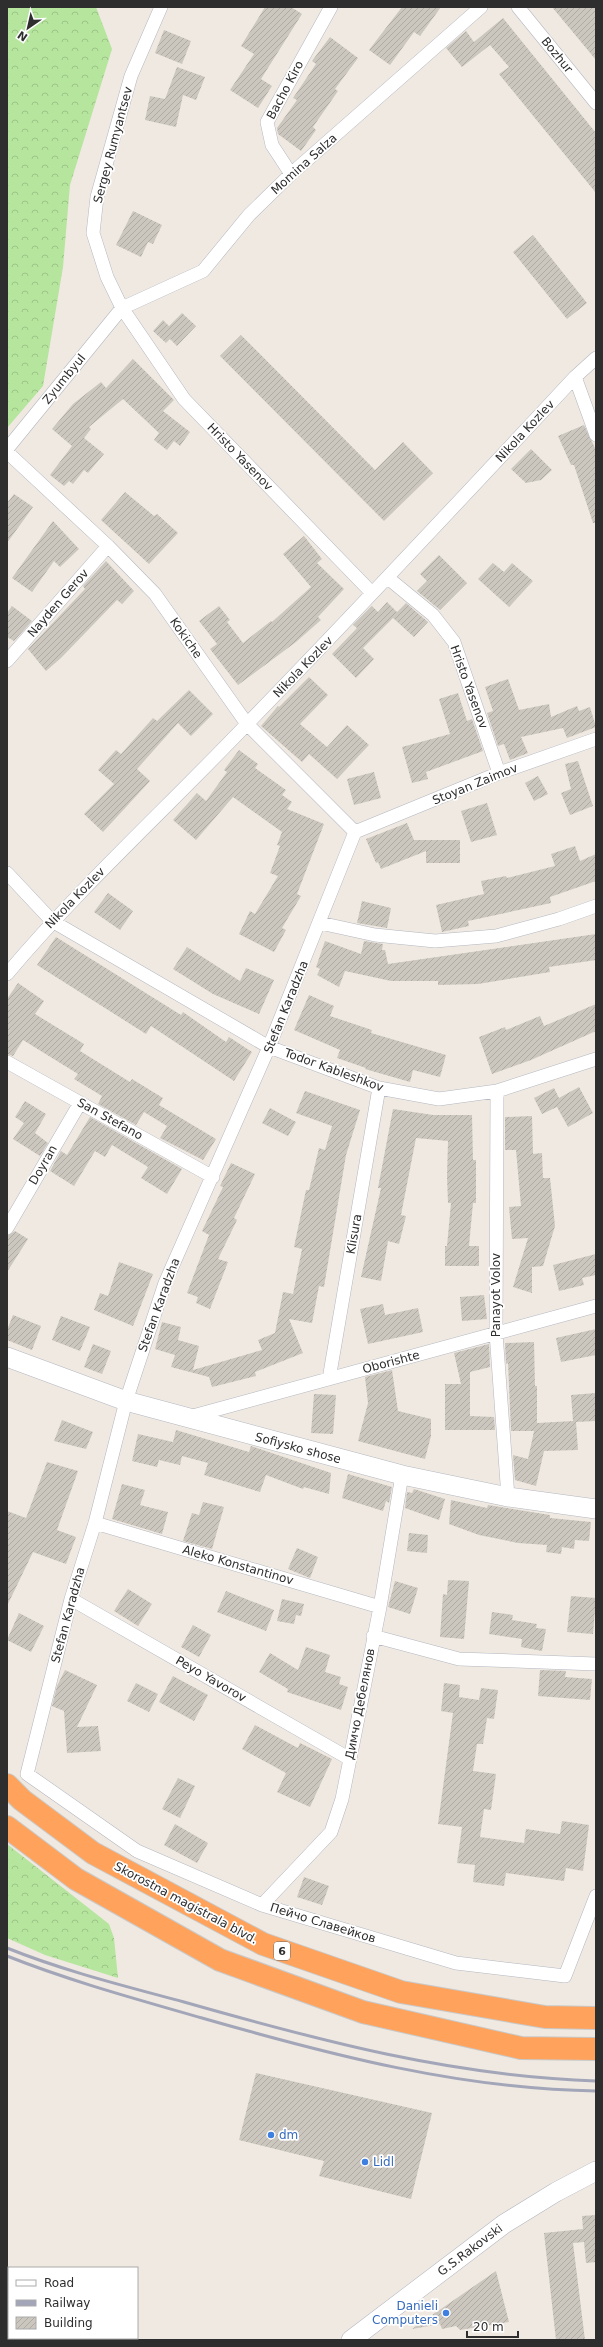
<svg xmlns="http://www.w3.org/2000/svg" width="603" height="2347" viewBox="0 0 603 2347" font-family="'DejaVu Sans',sans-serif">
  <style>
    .forest { fill: url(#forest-crowns) }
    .building { fill: url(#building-hatch) }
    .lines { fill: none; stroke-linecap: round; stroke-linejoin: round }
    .street-casing { stroke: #b4b7c1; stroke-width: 14 }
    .secondary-casing { stroke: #b4b7c1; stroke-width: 20 }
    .highway-casing { stroke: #c9c9c9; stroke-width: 24 }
    .street { stroke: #fff; stroke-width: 13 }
    .secondary { stroke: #fff; stroke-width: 19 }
    .highway { stroke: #ffa35c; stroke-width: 22 }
    .rail { stroke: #a3a6b8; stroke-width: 3 }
    .shop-dot { fill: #3f7fe0; stroke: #fff; stroke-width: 1.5 }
    .labels { text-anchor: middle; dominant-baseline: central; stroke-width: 3.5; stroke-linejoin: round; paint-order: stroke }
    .shield { fill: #fff; stroke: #6d6d6d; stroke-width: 1 }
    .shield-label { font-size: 11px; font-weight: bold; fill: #2e2e2e }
    .street-label { font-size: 12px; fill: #2e2e2e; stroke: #fff }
    .shop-label { font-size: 12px; fill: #366cbe; stroke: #fff; text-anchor: start }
  </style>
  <defs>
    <pattern id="forest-crowns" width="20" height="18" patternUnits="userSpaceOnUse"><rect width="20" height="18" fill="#b6e59e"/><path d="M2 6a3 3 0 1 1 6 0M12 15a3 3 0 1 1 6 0" fill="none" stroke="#9dc588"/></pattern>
    <pattern id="building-hatch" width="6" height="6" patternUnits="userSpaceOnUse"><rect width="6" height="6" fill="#cbc7bf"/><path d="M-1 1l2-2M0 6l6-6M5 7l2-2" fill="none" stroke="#afaba4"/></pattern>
  </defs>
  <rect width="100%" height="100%" fill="#efe9e1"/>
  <path class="forest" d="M7,7H96L112,49L70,185L63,267L43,386L7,428Z
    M7,1844L109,1924L114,1938L118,1978L45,1955L7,1938Z"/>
  <path class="building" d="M265,7H291L302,14L261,79L272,86L258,108L230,90L254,54L241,46Z
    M402,7H441L420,36L414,32L390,65L369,50Z
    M552,7H596V60Z
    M503,18L596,133V193L499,74L509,67L490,45L462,67L446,48L466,31L474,42Z
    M164,30L191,41L182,64L155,53Z
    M330,37L358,58L335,89L338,91L313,127L316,130L301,151L278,134L277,128L297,100L293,98L316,64L312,61Z
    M177,67L205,77L196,100L183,95L176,127L145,120L150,96L165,99Z
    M133,211L162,225L153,244L148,242L141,257L116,245Z
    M533,235L587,303L567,319L513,252Z
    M182,313L196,326L177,346L170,339L166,343L153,331L163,320L169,326Z
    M241,335L375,470L403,442L433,473L384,521L220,356Z
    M133,359L174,400L163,411L190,432L180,446L174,441L167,450L154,440L159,433L123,399L89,427L91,429L84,438L104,454L88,473L84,470L73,484L69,481L64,486L50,475L72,446L52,429L73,404L101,382L106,388Z
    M584,425L596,450V523H593L574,465H571L558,436Z
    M531,449L552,470L541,480L526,483L511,469Z
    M125,492L154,516L157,514L178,533L149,564L101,520Z
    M14,494L33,507L7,543V503Z
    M53,521L79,549L60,567L54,561L32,592L12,578Z
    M304,536L322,559L317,563L344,589L318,617L321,620L296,642L238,685L210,649L217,644L199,621L219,606L230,620L227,622L243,643L271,621L272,622L311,587L283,554Z
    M439,555L467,583L440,610L417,591L427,581L420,574Z
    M106,561L134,591L122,604L117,600L61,658L46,671L28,649L85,589L83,586Z
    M493,563L504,572L512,563L533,581L509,607L478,579Z
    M387,602L397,612L406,603L428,622L414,637L393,618L363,648L374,659L356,678L332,654L357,628L353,625L372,606L378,612Z
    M12,606L32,621L14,641L7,637V613Z
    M309,677L328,695L300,724L327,747L347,725L369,745L337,779L309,754L302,762L261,726L278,706L279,707Z
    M508,679L519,710L549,704L551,717L577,706L579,711L590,707L596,727L567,738L563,728L521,737L528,753L510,760L504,744L498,746L487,713L493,711L485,687Z
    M189,690L213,714L191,736L178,723L137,769L150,781L103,832L84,814L114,784L98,770L116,750L121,754L153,718L157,721Z
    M458,693L467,721L472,719L483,751L426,772L428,779L412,783L402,747L450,734L439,699Z
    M239,750L258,764L255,768L286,790L282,795L292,802L287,809L324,824L297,894L301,896L282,928L286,930L274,952L239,934L250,911L255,914L278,876L270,873L280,846L277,845L282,832L233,797L196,840L173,820L197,793L206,801L227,772L224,770Z
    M578,761L593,806L570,815L561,793L571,789L565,764Z
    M374,772L381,798L354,805L347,779Z
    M538,776L548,794L534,801L525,783Z
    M487,803L497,835L471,842L461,811Z
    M407,823L414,840H460V863H426V851L381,869L378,862L376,863L366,839Z
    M575,846L580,861L596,854V881L550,897L551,903L468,921L469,926L442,932L436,905L484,894L481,881L506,876L507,878L555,866L551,854Z
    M108,893L133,911L120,930L94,912Z
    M362,901L391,908L387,928L357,923Z
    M596,934V960L549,967L550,972L478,984L438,985V981H391L345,971L339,987L317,975L320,969L316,967L325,941L361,954L364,941L383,944L382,950H385L388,964Z
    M56,937L181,1015L183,1012L226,1042L229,1037L252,1052L234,1081L151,1026L146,1034L37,965Z
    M187,947L240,981L246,968L274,980L259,1014L213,994L173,969Z
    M18,983L44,1001L35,1014L84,1044L80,1051L130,1082L132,1079L163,1098L159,1105L216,1139L203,1160L160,1138L167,1126L144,1112L136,1125L98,1104L102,1096L74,1079L78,1074L23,1040L13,1056L7,1054V999Z
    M309,995L334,1006L330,1016L372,1030L371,1033L446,1055L440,1077L413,1070L410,1082L365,1069L366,1068L337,1058L340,1050L294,1030Z
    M596,1004V1031L531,1060L492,1074L479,1037L505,1027L506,1030L540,1016L544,1026Z
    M579,1087L593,1113L568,1127L557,1107L542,1114L534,1098L554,1088L559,1098Z
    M305,1091L360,1110L346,1155L324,1287L319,1286L312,1323L289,1319L303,1353L255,1372L256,1376L212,1387L209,1377L171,1367L175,1355L155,1349L162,1322L181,1327L178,1340L199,1346L193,1370L262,1350L258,1340L275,1333L283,1292L293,1294L302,1249L294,1247L306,1190H309L319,1148L325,1150L332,1126L296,1113Z
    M25,1101L46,1114L35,1133L48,1143L40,1156L13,1139L24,1123L15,1117Z
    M270,1108L296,1122L288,1136L262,1123Z
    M393,1109L433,1115H472L473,1160H476V1203H473L469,1246H479V1266H445V1246H447L451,1203H448L447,1177L448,1141L416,1138L401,1215L406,1216L399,1244L388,1241L381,1281L361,1277L381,1188H378Z
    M532,1116L533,1154L542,1153L543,1178H550L555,1226L543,1266L532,1267V1293L513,1287L528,1238L512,1239L509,1207L521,1206L516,1150H505V1117Z
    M90,1117L182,1169L167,1194L141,1178L148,1167L112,1145L105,1157L95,1151L74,1186L50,1171L61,1151L67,1155Z
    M231,1163L255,1174L234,1218L237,1220L218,1259L228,1262L210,1309L196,1303L198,1297L187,1293L209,1235L202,1231L223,1187L220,1186Z
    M15,1231L28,1239L7,1272V1236Z
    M596,1254V1275L582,1278L584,1285L559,1291L553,1265Z
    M119,1262L153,1274L133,1326L94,1310L100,1293L108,1296Z
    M484,1295L487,1319L462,1321L460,1297Z
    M383,1304L385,1315L418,1308L423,1332L368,1344L360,1309Z
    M13,1315L41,1326L32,1350L7,1340V1330Z
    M61,1316L90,1327L80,1351L52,1340Z
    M596,1329V1355L561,1362L556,1338Z
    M534,1342L535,1386H537V1423L573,1421L571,1395L596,1393V1421L576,1422L578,1450L544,1451L536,1486L515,1480L513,1455L528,1459L534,1431H511L508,1363L506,1364L505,1343Z
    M93,1344L111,1351L102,1374L84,1367Z
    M489,1344L490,1367L470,1372V1416L494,1417L495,1430H445V1384H461L454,1353Z
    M392,1370L398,1411L431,1419V1436L425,1459L358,1441L368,1403L365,1377Z
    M314,1394L336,1395L333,1434L311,1433Z
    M62,1420L93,1432L86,1449L54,1441Z
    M176,1430L249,1452L251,1446L331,1473L329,1494L304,1487L303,1489L266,1475L260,1492L204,1475L208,1463L182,1456L180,1465L159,1460L157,1467L132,1461L138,1434L173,1442Z
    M47,1462L78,1471L57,1530L76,1537L66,1564L33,1552L7,1606V1511L26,1518Z
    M348,1474L392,1487L389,1503L386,1501L383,1511L342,1498Z
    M122,1484L145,1490L140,1505L168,1512L162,1534L112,1519Z
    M414,1489L445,1499L439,1520L405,1508L407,1492L412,1493Z
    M451,1500L487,1508L488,1505L550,1515V1518L591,1522L589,1541L575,1540L574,1549L562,1547L561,1554L546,1552L547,1545L518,1543L479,1535L449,1524Z
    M203,1502L224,1507L212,1549L183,1541L192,1513L199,1515Z
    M409,1533L428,1535L427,1553L407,1551Z
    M297,1548L318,1557L310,1578L288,1569Z
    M448,1580L469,1581L464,1639L440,1637L443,1594L447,1595Z
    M395,1581L418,1588L410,1614L388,1607Z
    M128,1589L152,1604L138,1626L114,1611Z
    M226,1591L274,1610L266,1631L217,1612Z
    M571,1596L596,1598L593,1634L567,1632Z
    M282,1599L304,1604L301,1616L296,1615L294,1624L277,1621Z
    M492,1612L513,1615L512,1620L537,1624L536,1628L546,1629L542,1651L521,1647L522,1639L489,1634Z
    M19,1613L44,1626L31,1652L7,1640Z
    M193,1625L211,1635L199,1657L181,1647Z
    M306,1647L330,1655L325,1672L341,1677L339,1684L348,1687L341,1710L287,1692L288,1689L259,1672L270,1653L298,1670Z
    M65,1670L97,1685L77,1727L98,1726L101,1751L67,1753L64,1711L52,1706L57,1686Z
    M540,1670L566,1671L565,1677L592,1679L590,1700L538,1696Z
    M173,1676L208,1695L194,1721L159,1702Z
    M136,1683L158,1694L149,1712L127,1701Z
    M444,1683L460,1685L459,1697L479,1700L481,1688L498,1690L494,1719L487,1718L483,1744H477L473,1771L496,1774L491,1810L484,1809L480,1837L524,1843L526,1829L560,1834L562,1821L589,1825L583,1871L566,1868L564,1881L506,1873L504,1886L473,1882L475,1865L457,1863L462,1827L438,1824L453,1713L441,1711Z
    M255,1725L298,1748L300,1743L332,1759L310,1807L277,1792L286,1773L242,1749Z
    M178,1778L195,1786L180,1818L162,1809Z
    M175,1824L208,1843L197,1863L164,1845Z
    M304,1877L329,1886L322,1905L297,1897Z
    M256,2073L432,2113L411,2199L319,2176L324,2161L239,2140Z
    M596,2215V2262L586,2263L584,2242L573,2243L585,2340H556L544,2233L583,2229L582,2216Z
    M496,2271L509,2322L460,2330L456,2326L442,2329L440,2324L412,2329Z"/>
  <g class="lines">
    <g class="street-casing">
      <path id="street" d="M161,7L131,76L97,197L93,233L107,277L122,308L184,399L372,593
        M518,7L596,103
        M291,174L272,145L267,122L331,7
        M575,377L596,435
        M7,449L122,308L203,271L249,215L291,174L481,7
        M7,452L108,546L155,594L247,724L355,832
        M388,578L433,615L454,642L499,773
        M7,661L108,546
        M355,832L269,1047L165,1283L126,1401L95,1523L71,1599L27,1774L137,1851L262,1905L456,1963L565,1976L596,1896
        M355,832L499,773L596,739
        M7,873L52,921L269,1047L379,1088L439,1099L497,1091L596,1059
        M320,923L375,935L435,941L496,936L559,919L596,906
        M7,974C82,885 168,807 248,723C359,609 467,493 575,377L596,358
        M7,1062L213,1177
        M497,1091L496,1333L508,1497
        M7,1228L80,1103
        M329,1379L379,1088
        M189,1417L596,1306
        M95,1523L380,1607
        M71,1599L350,1759
        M373,1636L459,1659L596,1664
        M262,1905L331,1832L342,1799L350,1759L380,1607L402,1475"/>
    </g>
    <g class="secondary-casing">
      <path id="secondary" d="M7,1357L126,1401L402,1475L508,1497L596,1509
        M351,2340L504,2224L556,2192L596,2171"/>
    </g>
    <g class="highway-casing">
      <path id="highway" d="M7,1785L22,1800L93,1853L263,1944L401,1992L545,2017L596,2018
        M7,1827L76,1879L220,1960L363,2012L521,2048L596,2049"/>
    </g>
    <use href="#street" class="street"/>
    <use href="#secondary" class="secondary"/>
    <use href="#highway" class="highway"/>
    <path class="rail" d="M7,1948C64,1971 125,1986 184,2002C321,2041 452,2076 596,2081
      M7,1956C70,1981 136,1999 202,2018C331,2055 461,2089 596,2091"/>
  </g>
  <g class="shop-dot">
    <circle cx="271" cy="2135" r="4"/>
    <circle cx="365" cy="2162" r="4"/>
    <circle cx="446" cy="2313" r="4"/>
  </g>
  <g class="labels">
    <rect class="shield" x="274" y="1942" width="16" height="18" rx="3"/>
    <g class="shield-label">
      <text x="282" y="1951">6</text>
    </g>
    <g class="street-label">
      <text transform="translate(557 55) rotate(51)">Bozhur</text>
      <text transform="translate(285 90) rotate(-62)">Bacho Kiro</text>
      <text transform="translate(113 145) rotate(-75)">Sergey Rumyantsev</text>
      <text transform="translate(304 164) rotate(-42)">Momina Salza</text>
      <text transform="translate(64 379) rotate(-51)">Zyumbyul</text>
      <text transform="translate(525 431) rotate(-47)">Nikola Kozlev</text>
      <text transform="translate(240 457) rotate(46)">Hristo Yasenov</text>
      <text transform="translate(58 603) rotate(-49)">Nayden Gerov</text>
      <text transform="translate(186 638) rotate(55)">Kokiche</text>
      <text transform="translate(303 667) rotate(-46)">Nikola Kozlev</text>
      <text transform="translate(469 687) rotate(70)">Hristo Yasenov</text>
      <text transform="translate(475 784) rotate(-22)">Stoyan Zaimov</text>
      <text transform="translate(75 898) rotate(-46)">Nikola Kozlev</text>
      <text transform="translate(286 1007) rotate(-68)">Stefan Karadzha</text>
      <text transform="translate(334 1070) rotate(20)">Todor Kableshkov</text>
      <text transform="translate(110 1119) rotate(29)">San Stefano</text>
      <text transform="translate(43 1165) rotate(-60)">Doyran</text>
      <text transform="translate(354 1234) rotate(-80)">Klisura</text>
      <text transform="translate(496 1295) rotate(-90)">Panayot Volov</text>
      <text transform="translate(159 1305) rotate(-70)">Stefan Karadzha</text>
      <text transform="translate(391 1362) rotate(-15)">Oborishte</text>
      <text transform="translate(298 1448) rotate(15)">Sofiysko shose</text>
      <text transform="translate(238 1565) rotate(16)">Aleko Konstantinov</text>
      <text transform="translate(68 1615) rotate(-75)">Stefan Karadzha</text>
      <text transform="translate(211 1679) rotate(30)">Peyo Yavorov</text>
      <text transform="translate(360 1704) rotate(-79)">Димчо Дебелянов</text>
      <text transform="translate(186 1903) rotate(28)">Skorostna magistrala blvd.</text>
      <text transform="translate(323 1923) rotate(17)">Пейчо Славейков</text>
      <text transform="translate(470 2250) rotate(-37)">G.S.Rakovski</text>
    </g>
    <g class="shop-label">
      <text x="279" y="2135">dm</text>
      <text x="373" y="2162">Lidl</text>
      <text x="438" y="2306" text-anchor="end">Danieli<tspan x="438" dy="14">Computers</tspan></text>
    </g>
  </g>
  <rect width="603" height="2347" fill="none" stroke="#2e2e2e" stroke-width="16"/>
  <rect x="8" y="2267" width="130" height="72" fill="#ffffff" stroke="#ababab"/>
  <rect x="16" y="2280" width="20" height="6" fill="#ffffff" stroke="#ababab"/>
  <text x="44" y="2287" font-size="12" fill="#2e2e2e">Road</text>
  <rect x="16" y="2300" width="20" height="6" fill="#a3a6b8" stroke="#ababab"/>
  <text x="44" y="2307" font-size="12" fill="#2e2e2e">Railway</text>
  <rect x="16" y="2317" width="20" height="12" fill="url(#building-hatch)" stroke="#ababab"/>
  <text x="44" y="2327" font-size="12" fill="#2e2e2e">Building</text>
  <g transform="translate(28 28) rotate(214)" stroke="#ffffff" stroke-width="3" paint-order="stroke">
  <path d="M0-3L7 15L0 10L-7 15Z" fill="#2e2e2e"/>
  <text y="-6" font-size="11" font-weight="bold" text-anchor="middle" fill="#2e2e2e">N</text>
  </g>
  <path d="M467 2331v6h51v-6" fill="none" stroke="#2e2e2e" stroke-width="2"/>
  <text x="473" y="2331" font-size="12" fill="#2e2e2e" stroke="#ffffff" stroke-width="3" paint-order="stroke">20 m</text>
</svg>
